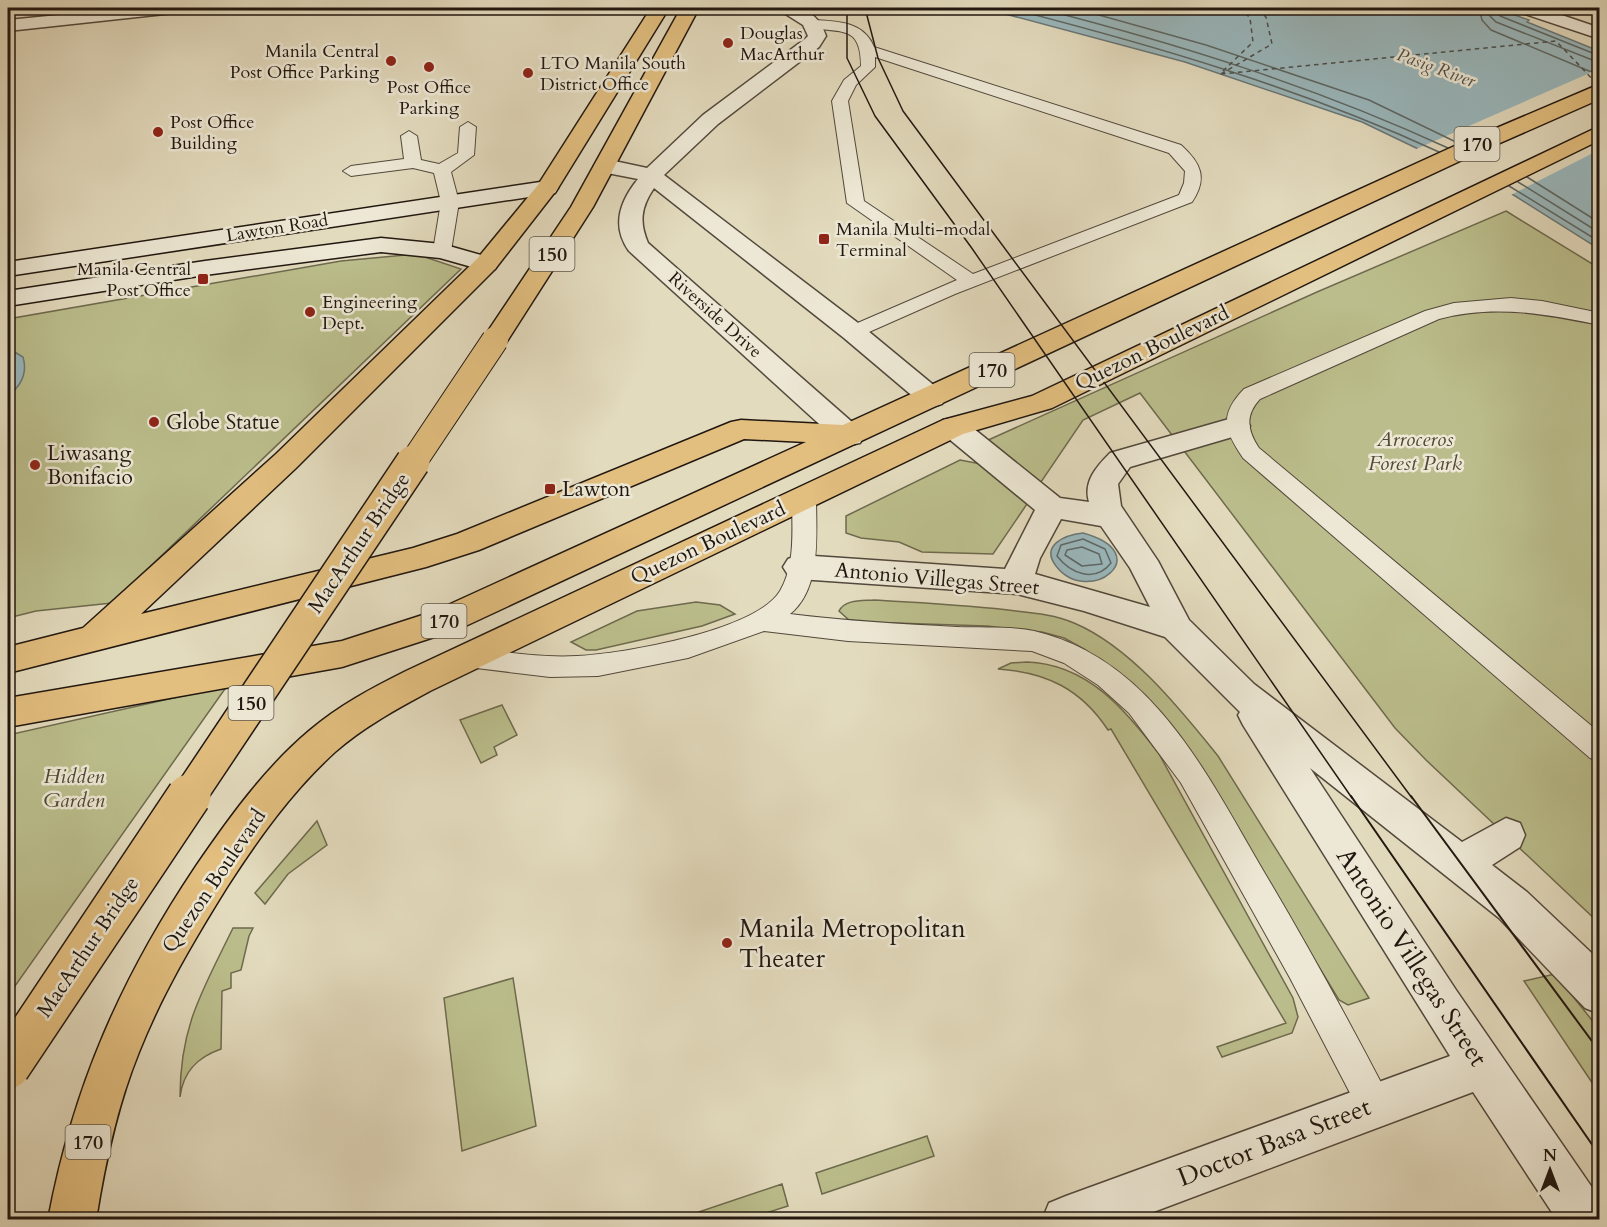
<svg xmlns="http://www.w3.org/2000/svg" width="1607" height="1227" viewBox="0 0 1607 1227" font-family="Cardo,serif">
  <style>
    .green { fill: #bbbe8c; stroke: #6e6a4e; stroke-width: 1.5 }
    .water { fill: #9ab8bd; stroke: #6a7878; stroke-width: 1.5 }
    .pier { fill: #e3dbbe }
    .lines { fill: none; stroke-linecap: round; stroke-linejoin: round }
    .shore { stroke: #5e6866; stroke-width: 1.5 }
    .ferry { stroke: #4b4f4d; stroke-width: 1.5; stroke-dasharray: 4.5 4; stroke-linecap: butt }
    .lane-casing { stroke: #52483c; stroke-width: 2 }
    .street-casing { stroke: #52483c; stroke-width: 3 }
    .secondary-casing { stroke: #211710; stroke-width: 3 }
    .primary-casing { stroke: #211710; stroke-width: 3 }
    .lane { fill: #ede8d5; fill-rule: evenodd }
    .street { fill: #ede8d5; fill-rule: evenodd }
    .secondary { fill: #ede8d5; fill-rule: evenodd }
    .primary { fill: #e2be7f; fill-rule: evenodd }
    .tram-far1 { stroke: #211710; stroke-width: 1.5 }
    .tram { stroke: #211710; stroke-width: 2 }
    .primary-bridge-far2-casing { stroke: #211710; stroke-width: 28; stroke-linecap: butt }
    .primary-bridge-far1-casing { stroke: #211710; stroke-width: 36; stroke-linecap: butt }
    .primary-bridge-casing { stroke: #211710; stroke-width: 46; stroke-linecap: butt }
    .primary-bridge-far2 { stroke: #e2be7f; stroke-width: 26 }
    .primary-bridge-far1 { stroke: #e2be7f; stroke-width: 33 }
    .primary-bridge { stroke: #e2be7f; stroke-width: 43 }
    .poi-dot { fill: #8f2418; stroke: #ede8d5; stroke-width: 2 }
    .labels { text-anchor: middle; dominant-baseline: central; stroke-width: 5; stroke-linejoin: round; paint-order: stroke }
    .far-poi-label { font-size: 18px; fill: #211710; stroke: #ede8d5; text-anchor: start }
    .far-water-label { font-size: 18px; font-style: italic; fill: #4b4f4d; stroke: #ede8d5 }
    .far-street-label { font-size: 18px; fill: #211710; stroke: #ede8d5 }
    .shield { fill: #ede8d5; stroke: #5e564b; stroke-width: 1.5 }
    .shield-label { font-size: 20px; font-weight: bold; fill: #211710 }
    .street-label { font-size: 21px; fill: #211710; stroke: #ede8d5 }
    .poi-label { font-size: 21px; fill: #211710; stroke: #ede8d5; text-anchor: start }
    .park-label { font-size: 21px; font-style: italic; fill: #4f4935; stroke: #ede8d5 }
    .near-poi-label { font-size: 26px; fill: #211710; stroke: #ede8d5; text-anchor: start }
    .near-street-label { font-size: 26px; fill: #211710; stroke: #ede8d5 }
  </style>
  <rect width="100%" height="100%" fill="#e3dbbe"/>
  <filter id="stains"><feTurbulence type="fractalNoise" baseFrequency=".00333" numOctaves="4"/><feColorMatrix values="0 0 0 0 .2 0 0 0 0 .09 0 0 0 0 .02 0 0 0 .5 -.17"/></filter>
  <radialGradient id="worn" r=".72"><stop offset=".6" stop-color="#630" stop-opacity="0"/><stop offset="1" stop-color="#630" stop-opacity=".3"/></radialGradient>
  <path class="green" d="M1506,211L1599,268V923L1426,760L1395,728L1140,393L1083,420L1039,485L986,441L1317,292Z
    M416,254L461,269L112,603L36,611L8,618V319L341,261Z
    M960,460L981,464L1027,504L993,554L922,552L899,542L861,538L846,533V516Z
    M874,600C921,603 969,605 1016,611C1035,613 1056,615 1074,623C1131,647 1180,709 1218,756L1369,998L1348,1005L1339,1000L1195,763L1121,678L1084,649L1064,638L1042,632L987,626L864,622L849,620L839,611C845,599 862,601 874,600Z
    M696,602L720,605L735,614L702,626L596,650H586L571,642L637,611Z
    M1027,662C1087,664 1125,709 1159,754L1293,998L1298,1017L1292,1033L1222,1057L1217,1047L1286,1023L1111,729L1108,730C1081,689 1046,672 998,669L1011,663Z
    M227,686L8,996V735Z
    M502,705L517,735L494,747L497,755L481,763L460,720Z
    M317,821L327,845L288,874L265,904L255,893Z
    M233,928H253L249,936L241,970L231,973V988L222,991L221,1049C198,1057 183,1071 180,1097C180,1025 203,990 233,928Z
    M1555,974L1599,1029V1093L1524,981Z
    M513,978L536,1126L462,1151L444,998Z
    M927,1136L934,1156L822,1194L816,1173Z
    M782,1184L788,1206L747,1219H678Z"/>
  <path class="water" d="M983,8H1495L1529,20L1527,22L1599,51V249L1512,194L1362,122L1185,62Z
    M8,348L23,357C28,374 21,386 8,396Z
    M1083,533C1159,554 1088,608 1056,566C1040,545 1065,535 1083,533Z"/>
  <path class="pier" d="M1599,69V150L1509,196L1414,150Z"/>
  <g class="lines">
    <path class="shore" d="M1008,8C1156,46 1300,88 1439,152
      M1038,8C1179,44 1316,87 1448,148
      M1074,8L1206,45L1369,100L1458,143
      M1479,8L1482,20L1491,30L1589,71L1600,72
      M1488,8L1490,16L1496,22L1600,63
      M1496,8L1500,16L1600,56
      M1527,177L1600,223
      M1518,182L1600,233
      M1509,186L1600,242
      M1083,539L1105,549L1111,563C1095,583 1071,574 1057,556L1061,545Z
      M1082,547L1099,554L1102,564L1082,566L1065,555L1067,550Z"/>
    <path class="ferry" d="M1223,71L1253,42L1250,18L1241,8
      M1221,74L1556,41L1599,86
      M1221,74L1272,44L1266,17L1256,8"/>
    <g class="lane-casing">
      <path id="lane" d="M814,20C838,21 864,22 874,47L1181,145C1201,163 1208,178 1192,202L955,294L860,336H846L843,332L846,328L957,280L847,203L832,101L844,80L861,66C861,23 839,34 809,27V21ZM875,57L1169,153L1185,171L1184,183L1179,195L973,274L864,201L848,101L856,85L875,67Z
        M468,122L476,127L474,155L451,172L459,202L451,251L442,257L433,251L441,202L434,173L413,168L351,176L343,171L351,166L404,159L401,136L409,131L417,136L421,160L439,164L458,153L460,127Z
        M1511,298L1542,301L1600,313V325C1545,314 1494,304 1439,319L1260,399C1245,415 1247,430 1259,448L1600,733V762L1590,758L1243,458C1224,430 1219,415 1244,389L1425,311L1454,303Z
        M804,489L812,491L816,497C816,534 822,588 790,614C846,621 901,624 957,627C982,628 1010,626 1034,631C1155,659 1210,781 1267,877C1309,948 1348,1019 1386,1092L1391,1104L1386,1116L1374,1121L1362,1116L1290,978L1181,783L1129,713L1098,685L1064,663L1032,651L848,641L764,631L688,658L598,676L550,677L468,667L459,664L455,657L459,650L468,647C504,652 540,658 577,656C622,654 756,631 780,591C796,564 792,527 792,497L796,491Z"/>
    </g>
    <g class="street-casing">
      <path id="street" d="M129,8H183L174,13L8,31V20Z
        M776,8C800,6 818,11 826,36L819,47L718,124L664,175L862,326L942,392L946,398L942,404L932,407L922,404L844,338L654,188C641,207 639,222 648,243L860,429L864,436L860,443L850,445L840,443L629,251C611,226 620,201 638,179L597,171L594,166L597,161L605,159L647,168L703,115L805,39L808,36L803,25Z
        M1516,8H1541L1600,28V39L1519,12Z
        M1236,417L1246,419L1250,426L1246,433L1130,467L1118,484L1121,506L1158,561L1189,620L1254,684L1462,842L1506,818L1520,823L1525,835L1520,847L1492,865L1527,892L1600,961V1014L1585,1008L1499,918L1310,768L1456,990L1600,1199V1220H1557L1473,1092L1132,1220H1042L1049,1203L1066,1196L1450,1056L1243,725L1238,715L1240,712L1165,637L1084,611L1017,594L799,579L788,575L783,567L788,559L799,555L1005,569L1035,510L943,434L939,427L943,420L953,418L963,420L1060,498L1089,502C1083,482 1096,467 1110,453ZM1061,519L1101,526L1130,568L1150,607L1035,574L1040,558Z"/>
    </g>
    <g class="secondary-casing">
      <path id="secondary" d="M547,181L555,183L558,188L555,193L8,276V262Z
        M381,238L442,244L495,259L498,264L495,269L486,271L440,258L381,252L205,275L8,306V291L205,261Z"/>
    </g>
    <g class="primary-casing">
      <path id="primary" d="M651,8H669L558,188L495,269L296,468L141,614L413,548L457,534L731,422L741,420L843,425L1459,144L1593,87L1600,85V99L1475,154L459,629L342,667L8,727V698L342,641L435,611L806,442L744,439L479,550L426,567L8,673V647L83,628L276,454L477,259L538,185Z
        M681,8H699L593,207L504,346L495,348L486,346L482,340L571,207Z
        M1600,126V140L1052,408L963,434L430,691C397,709 363,727 335,752C292,791 258,839 227,887C194,940 162,994 139,1052C117,1106 105,1163 96,1220H48C73,1087 121,978 196,866C229,818 264,769 309,731C338,706 372,688 406,671L943,420L1032,396Z"/>
    </g>
    <use href="#lane" class="lane"/>
    <use href="#street" class="street"/>
    <use href="#secondary" class="secondary"/>
    <use href="#primary" class="primary"/>
    <path class="tram-far1" d="M847,8V58L875,116L971,247L1352,798
      M865,8L878,58L903,111L1412,798"/>
    <path class="tram" d="M1351,796L1600,1156
      M1411,796L1600,1052"/>
    <g class="primary-bridge-far2-casing">
      <path id="primary-bridge-far2" d="M412,464L495,340"/>
    </g>
    <g class="primary-bridge-far1-casing">
      <path id="primary-bridge-far1" d="M188,798L413,462"/>
    </g>
    <g class="primary-bridge-casing">
      <path id="primary-bridge" d="M8,1067L189,796"/>
    </g>
    <use href="#primary-bridge-far2" class="primary-bridge-far2"/>
    <use href="#primary-bridge-far1" class="primary-bridge-far1"/>
    <use href="#primary-bridge" class="primary-bridge"/>
  </g>
  <g class="poi-dot">
    <circle cx="728" cy="43" r="6"/>
    <circle cx="391" cy="61" r="6"/>
    <circle cx="429" cy="67" r="6"/>
    <circle cx="528" cy="73" r="6"/>
    <circle cx="158" cy="132" r="6"/>
    <rect x="818" y="233" width="12" height="12" rx="3"/>
    <rect x="197" y="273" width="12" height="12" rx="3"/>
    <circle cx="310" cy="312" r="6"/>
    <circle cx="154" cy="422" r="6"/>
    <circle cx="35" cy="465" r="6"/>
    <rect x="544" y="483" width="12" height="12" rx="3"/>
    <circle cx="727" cy="943" r="6"/>
  </g>
  <g class="labels">
    <g class="far-poi-label">
      <text x="740" y="33">Douglas<tspan x="740" dy="21">MacArthur</tspan></text>
      <text x="379" y="51" text-anchor="end">Manila Central<tspan x="379" dy="21">Post Office Parking</tspan></text>
      <text x="540" y="63">LTO Manila South<tspan x="540" dy="21">District Office</tspan></text>
      <text x="429" y="87" text-anchor="middle">Post Office<tspan x="429" dy="21">Parking</tspan></text>
      <text x="170" y="122">Post Office<tspan x="170" dy="21">Building</tspan></text>
      <text x="836" y="229">Manila Multi-modal<tspan x="836" dy="21">Terminal</tspan></text>
      <text x="191" y="269" text-anchor="end">Manila Central<tspan x="191" dy="21">Post Office</tspan></text>
      <text x="322" y="302">Engineering<tspan x="322" dy="21">Dept.</tspan></text>
    </g>
    <g class="far-water-label">
      <text transform="translate(1436 68) rotate(20)">Pasig River</text>
    </g>
    <g class="far-street-label">
      <text transform="translate(277 228) rotate(-9)">Lawton Road</text>
      <text transform="translate(715 315) rotate(42)">Riverside Drive</text>
    </g>
    <g class="shield">
      <rect x="1454.5" y="127" width="45" height="34" rx="4.5"/>
      <rect x="529.5" y="237" width="45" height="34" rx="4.5"/>
      <rect x="969.5" y="353" width="45" height="34" rx="4.5"/>
      <rect x="421.5" y="604" width="45" height="34" rx="4.5"/>
      <rect x="228.5" y="686" width="45" height="34" rx="4.5"/>
      <rect x="65.5" y="1125" width="45" height="34" rx="4.5"/>
    </g>
    <g class="shield-label">
      <text x="1477" y="144">170</text>
      <text x="552" y="254">150</text>
      <text x="992" y="370">170</text>
      <text x="444" y="621">170</text>
      <text x="251" y="703">150</text>
      <text x="88" y="1142">170</text>
    </g>
    <g class="street-label">
      <text transform="translate(1152 348) rotate(-26)">Quezon Boulevard</text>
      <text transform="translate(359 543) rotate(-56)">MacArthur Bridge</text>
      <text transform="translate(708 543) rotate(-25)">Quezon Boulevard</text>
      <text transform="translate(937 579) rotate(5)">Antonio Villegas Street</text>
      <text transform="translate(214 881) rotate(-56)">Quezon Boulevard</text>
      <text transform="translate(88 947) rotate(-56)">MacArthur Bridge</text>
    </g>
    <g class="poi-label">
      <text x="166" y="422">Globe Statue</text>
      <text x="47" y="453">Liwasang<tspan x="47" dy="24">Bonifacio</tspan></text>
      <text x="562" y="489">Lawton</text>
    </g>
    <g class="park-label">
      <text x="1415" y="439">Arroceros<tspan x="1415" dy="24">Forest Park</tspan></text>
      <text x="74" y="776">Hidden<tspan x="74" dy="24">Garden</tspan></text>
    </g>
    <g class="near-poi-label">
      <text x="739" y="928">Manila Metropolitan<tspan x="739" dy="30">Theater</tspan></text>
    </g>
    <g class="near-street-label">
      <text transform="translate(1412 957) rotate(57)">Antonio Villegas Street</text>
      <text transform="translate(1274 1142) rotate(-21)">Doctor Basa Street</text>
    </g>
  </g>
  <rect width="1607" height="1227" fill="none" stroke="#e3dbbe" stroke-width="30"/>
  <rect x="9" y="9" width="1589" height="1209" fill="none" stroke="#211710" stroke-width="3"/>
  <rect x="15" y="15" width="1577" height="1197" fill="none" stroke="#211710" stroke-width="1.5"/>
  <g transform="translate(1550 1170)" stroke="#ede8d5" stroke-width="4.5" paint-order="stroke">
  <path d="M0-4.5L10 22L0 15L-10 22Z" fill="#211710"/>
  <text y="-9" font-size="16" font-weight="bold" text-anchor="middle" fill="#211710">N</text>
  </g>
  <rect width="100%" height="100%" filter="url(#stains)"/>
  <rect width="100%" height="100%" fill="url(#worn)"/>
</svg>
